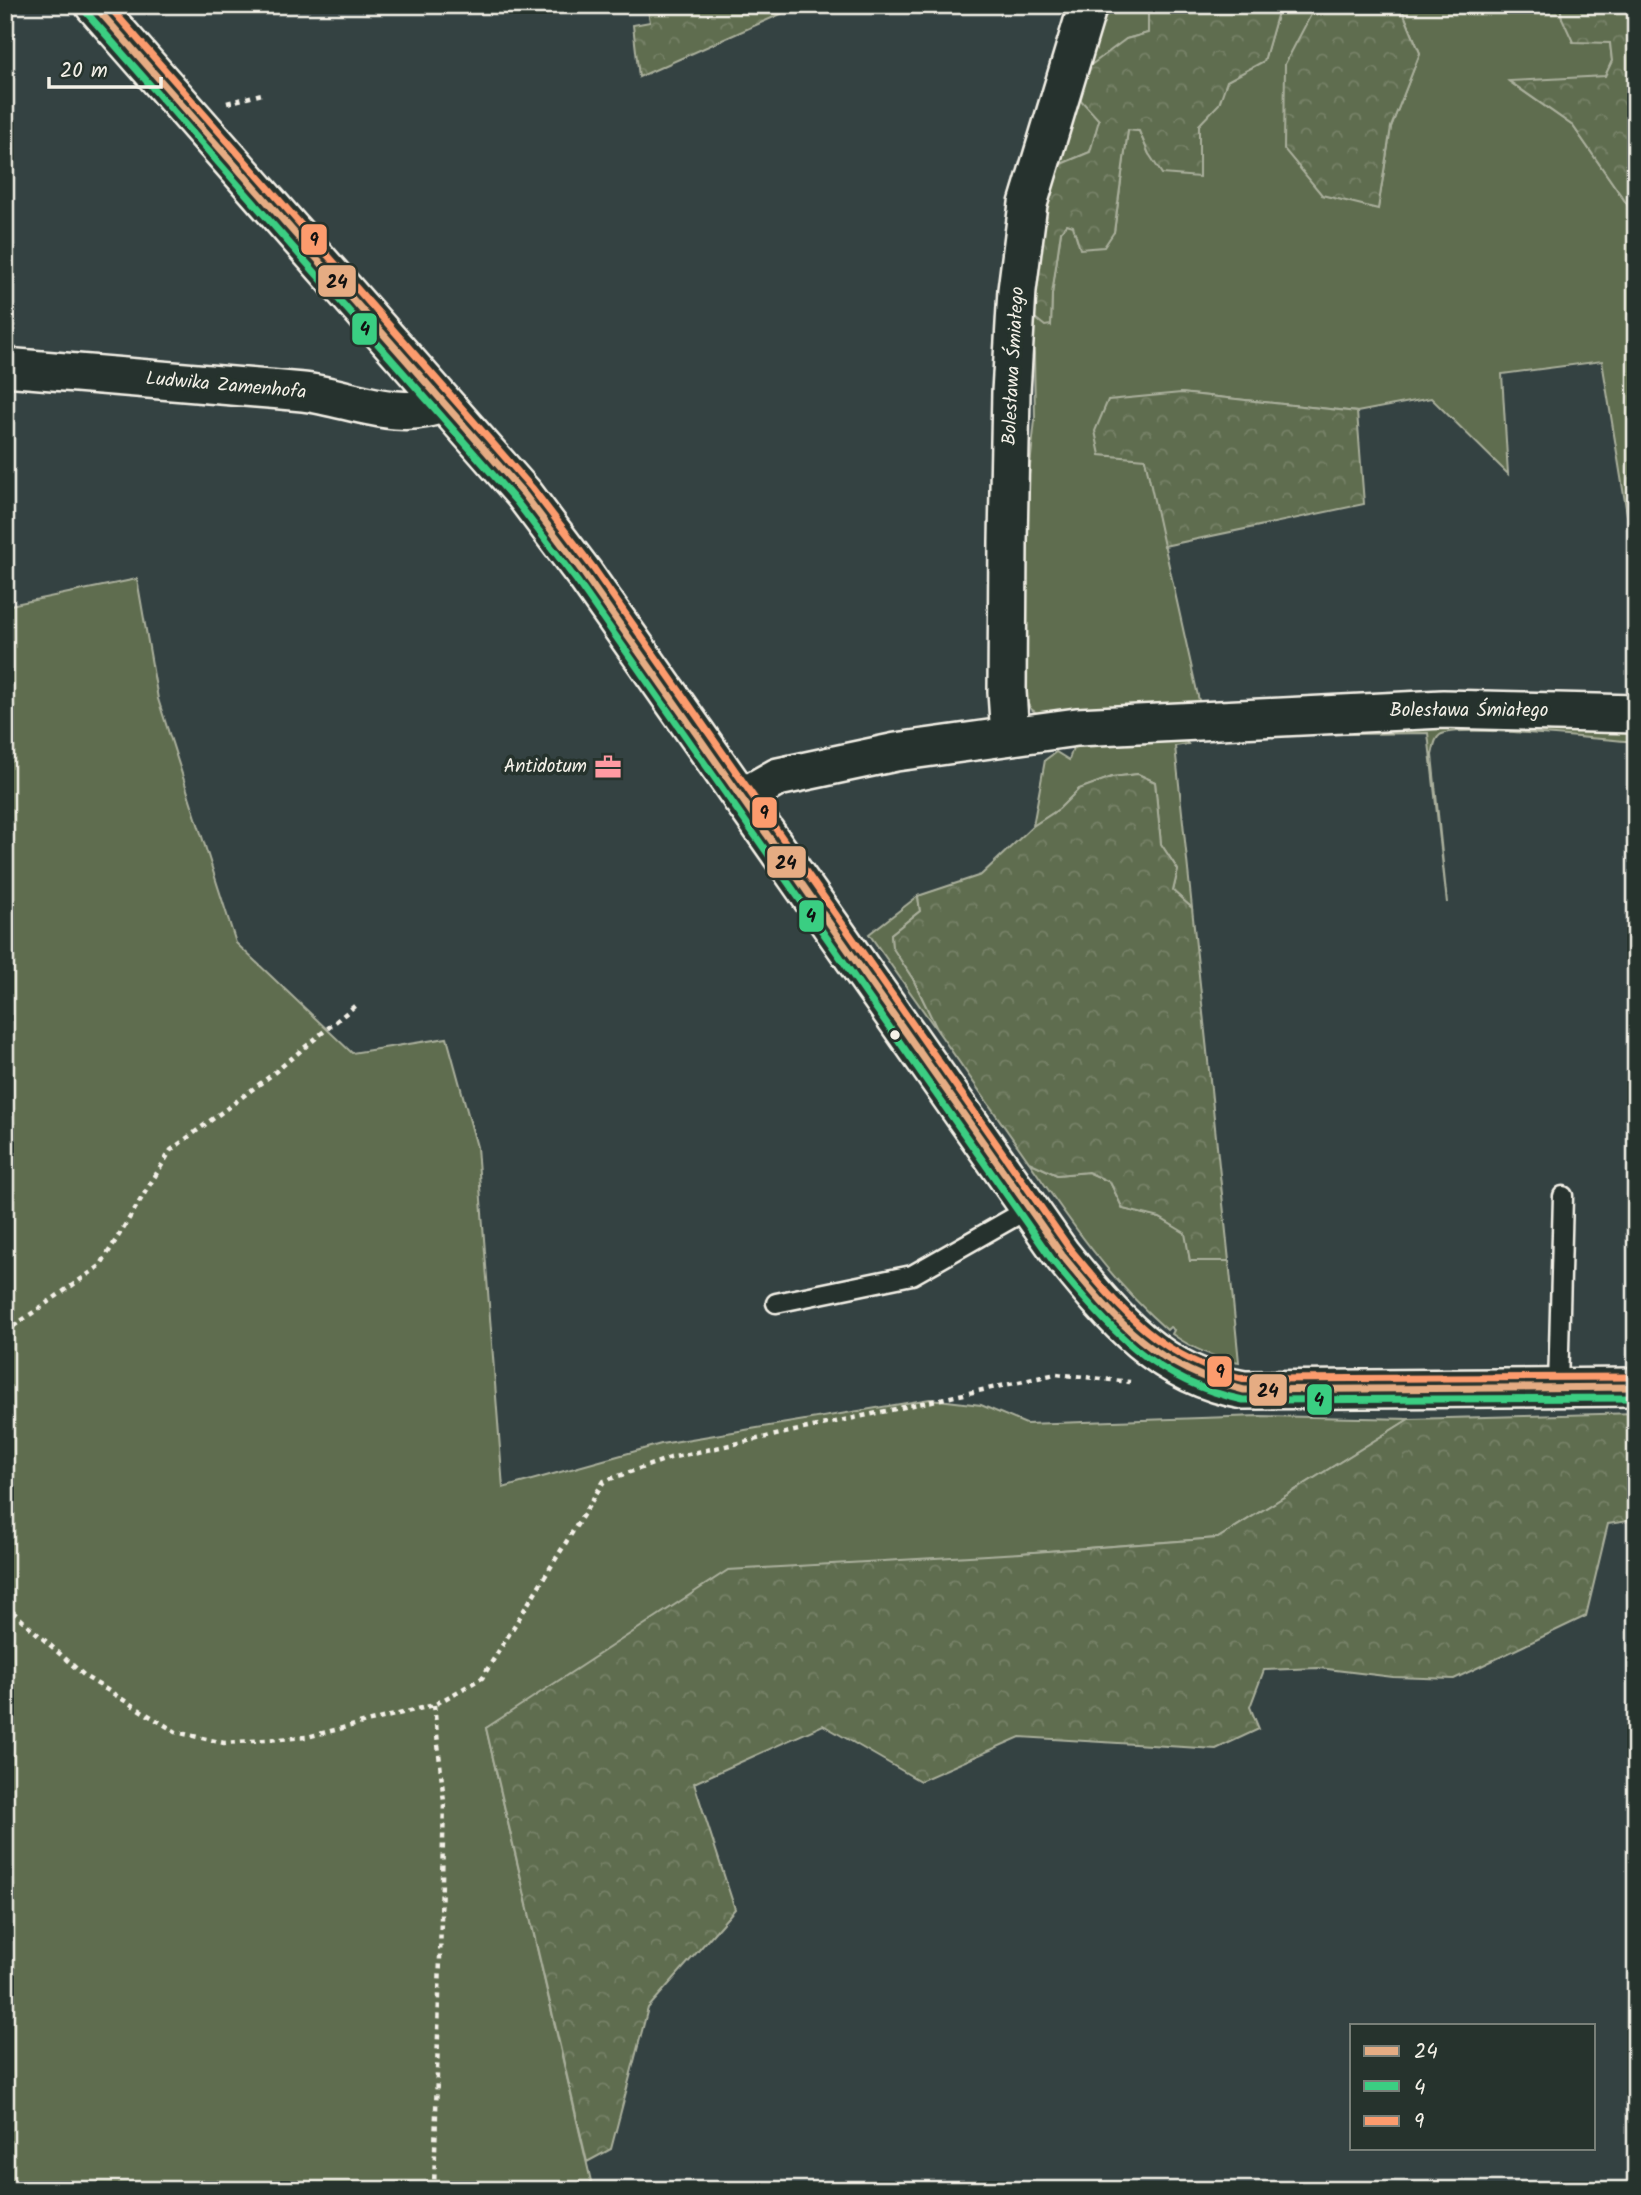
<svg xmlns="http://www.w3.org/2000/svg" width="1641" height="2195" viewBox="0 0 1641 2195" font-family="Kalam,sans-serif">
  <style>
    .grass { fill: #5f6d4f; stroke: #aaaf9c; stroke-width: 2 }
    .forest { fill: url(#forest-crowns); stroke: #aaaf9c; stroke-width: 2 }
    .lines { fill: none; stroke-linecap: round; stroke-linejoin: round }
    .service-casing { stroke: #f4f1e8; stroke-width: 23 }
    .minor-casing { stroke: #f4f1e8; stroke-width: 42 }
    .path { stroke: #f4f1e8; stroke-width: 4.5; stroke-dasharray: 5 5; stroke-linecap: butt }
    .service { stroke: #26332d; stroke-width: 18 }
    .minor { stroke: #26332d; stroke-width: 37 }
    .bus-1-casing { stroke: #26332d; stroke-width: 12 }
    .bus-2-casing { stroke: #26332d; stroke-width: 12 }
    .bus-3-casing { stroke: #26332d; stroke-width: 12 }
    .bus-1 { stroke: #e5ac83; stroke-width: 7 }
    .bus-2 { stroke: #3ace82; stroke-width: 7 }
    .bus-3 { stroke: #fc9b6d; stroke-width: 7 }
    .bus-dot { fill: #f4f1e8; stroke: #26332d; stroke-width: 2.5 }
    .labels { text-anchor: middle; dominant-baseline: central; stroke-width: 7; stroke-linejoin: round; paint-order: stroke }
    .street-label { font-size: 19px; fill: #f4f1e8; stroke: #26332d }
    .poi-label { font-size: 19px; fill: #f4f1e8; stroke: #26332d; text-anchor: end }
    .line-badge { stroke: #26332d; stroke-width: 2.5 }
    .pale-badge-label { font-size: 19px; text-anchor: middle; font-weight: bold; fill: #111 }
  </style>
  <defs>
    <pattern id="forest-crowns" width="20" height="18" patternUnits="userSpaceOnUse" patternTransform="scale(1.75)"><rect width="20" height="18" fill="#5f6d4f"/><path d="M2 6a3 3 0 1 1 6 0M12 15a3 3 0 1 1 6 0" fill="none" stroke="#778268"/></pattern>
  </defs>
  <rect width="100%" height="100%" fill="#344242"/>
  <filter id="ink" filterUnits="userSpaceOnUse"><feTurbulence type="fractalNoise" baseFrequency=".0143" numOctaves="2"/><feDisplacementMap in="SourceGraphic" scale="14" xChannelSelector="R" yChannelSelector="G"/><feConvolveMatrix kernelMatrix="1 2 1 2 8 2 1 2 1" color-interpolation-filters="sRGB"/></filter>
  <g filter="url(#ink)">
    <path class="grass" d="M1098,5H1139L1148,9V33L1126,39L1090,152L1049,169Z
      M1280,5H1316L1378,208L1391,127L1420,53L1400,5H1560L1562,18L1610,43L1612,61L1605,77L1510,82L1573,126L1636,217V513L1627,514L1602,361L1502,374L1508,474L1431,398L1357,412L1181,393L1145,458L1200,705L1041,716L1031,709L1022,695L1027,494L1035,420L1034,354L1029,334L1033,303L1051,325L1052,294L1061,231L1067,224L1114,232L1128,130L1139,131L1149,154C1188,132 1210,126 1227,81L1264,60Z
      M137,579L158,699L236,943L352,1053L447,1038L477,1147L503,1488L661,1444L930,1399L981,1405L1026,1424L1259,1416L1409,1419L1218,1538L1021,1553L486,1728L593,2190H5V606Z
      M1636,723V742C1605,740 1458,723 1440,735C1434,739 1434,748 1432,755L1447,903L1428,733L1278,735L1217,740L1210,729Z
      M1076,738H1183L1188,744L1175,746L1192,908L1173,891L1178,870L1161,844L1155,782L1138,774L1112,777L1079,789L1059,809L1033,826L1045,760L1056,752L1069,760Z
      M918,896L920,911L891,934L892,946L913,979L939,1033L869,934Z
      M1029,1162L1057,1175L1088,1172L1110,1182L1123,1209L1160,1218L1186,1233L1190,1261H1229L1239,1362C1213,1358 1193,1349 1172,1334L1174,1330L1170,1327L1167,1330C1111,1281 1071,1223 1029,1162Z"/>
    <path class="forest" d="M647,5H801L639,77L633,25L650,22Z
      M1139,5H1280L1264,61L1227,81L1219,104L1199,125V177L1162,174L1149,154L1139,131L1128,130L1114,232L1104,247L1080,249L1073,226L1067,224L1061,231L1052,294L1051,325L1045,326L1035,318V304L1033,303L1049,169L1090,152L1099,120L1078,97L1087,68L1126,39L1148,33V9Z
      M1316,5H1400L1420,53L1391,127L1378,209L1322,195L1284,149L1285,64Z
      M1560,5H1636V217L1573,126L1509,81L1605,76L1612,61L1610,43L1573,42L1562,18Z
      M1181,393L1357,412L1364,504L1164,546L1145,459L1100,455L1095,431L1108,400Z
      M1138,774L1155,782L1161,844L1178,870L1173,891L1192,908L1229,1261H1190L1185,1233L1160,1218L1123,1209L1110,1182L1088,1172L1057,1175L1029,1162L939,1033L913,979L892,947L891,934L920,911L918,896L981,875L1033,826L1059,809L1079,789L1112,777Z
      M1636,1413V1520L1608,1524L1586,1616L1454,1679L1393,1677L1319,1668L1264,1670L1250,1707L1259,1729L1216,1749L1020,1737L920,1781L823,1725L694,1783L735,1909L648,2008L611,2149L587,2162L486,1728L728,1570L1021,1553L1218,1538L1409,1419Z"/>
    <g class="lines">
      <g class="service-casing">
        <path id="service" d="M776,1303L912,1275L1030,1208
          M1558,1388L1563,1196"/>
      </g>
      <g class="minor-casing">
        <path id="minor" d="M94,5L524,494L585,575L1062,1255C1113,1318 1160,1376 1244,1390L1636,1387
          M5,367C105,375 204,383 303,392C350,397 397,423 444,403
          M1010,736L1007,692L1008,541L1011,392L1017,290L1028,204L1088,5
          M741,798L778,777L896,752L1077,727L1443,709L1636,714"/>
      </g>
      <path class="path" d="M227,103L262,94
        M5,1332L100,1266L171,1150L269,1077L357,1004
        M5,1605L86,1677L176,1732L224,1743L307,1737L434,1705L482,1678L604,1481L670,1458L1056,1374L1130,1382
        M434,1705L444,1802L434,2190"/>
      <use href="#service" class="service"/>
      <use href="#minor" class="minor"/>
      <g class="bus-1-casing">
        <path id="bus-1" d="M94,5L524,494L585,575L1062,1255C1118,1323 1155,1368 1244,1390L1636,1387"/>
      </g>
      <g class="bus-2-casing">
        <path id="bus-2" d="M86,12L516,501L577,581L1053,1261C1109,1329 1154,1381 1243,1400L1636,1398"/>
      </g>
      <g class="bus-3-casing">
        <path id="bus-3" d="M108,5L532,488L594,569L1070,1249C1123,1313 1161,1359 1245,1379L1636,1377"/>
      </g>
      <use href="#bus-1" class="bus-1"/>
      <use href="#bus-2" class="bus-2"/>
      <use href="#bus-3" class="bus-3"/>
    </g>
  </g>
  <defs>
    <g id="office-bare" transform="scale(2.1)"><path d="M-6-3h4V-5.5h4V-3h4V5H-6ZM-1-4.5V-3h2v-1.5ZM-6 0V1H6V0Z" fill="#ff9aa2" stroke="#26332d" stroke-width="2.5" paint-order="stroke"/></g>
  </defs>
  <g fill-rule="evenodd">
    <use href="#office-bare" x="608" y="767"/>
  </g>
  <circle class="bus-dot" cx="895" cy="1035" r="6"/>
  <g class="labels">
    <g class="street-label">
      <text transform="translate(1014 366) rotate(-87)">Bolesława Śmiałego</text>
      <text transform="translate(226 386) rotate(5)">Ludwika Zamenhofa</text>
      <text x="1469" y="711">Bolesława Śmiałego</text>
    </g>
    <g class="poi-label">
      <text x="587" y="767">Antidotum</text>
    </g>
  </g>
  <g class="line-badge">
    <rect x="300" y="223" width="28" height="33" rx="7" fill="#fc9b6d"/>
    <rect x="317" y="264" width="40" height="34" rx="7" fill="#e5ac83"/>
    <rect x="351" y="312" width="27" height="34" rx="7" fill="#3ace82"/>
    <rect x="751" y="796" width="27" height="33" rx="7" fill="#fc9b6d"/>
    <rect x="766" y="845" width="41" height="34" rx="7" fill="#e5ac83"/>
    <rect x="798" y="899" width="27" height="34" rx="7" fill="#3ace82"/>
    <rect x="1206" y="1355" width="27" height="33" rx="7" fill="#fc9b6d"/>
    <rect x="1248" y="1373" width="40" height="34" rx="7" fill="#e5ac83"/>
    <rect x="1306" y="1383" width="27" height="33" rx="7" fill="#3ace82"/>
  </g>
  <g class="pale-badge-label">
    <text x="314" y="246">9</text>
    <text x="337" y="288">24</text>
    <text x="365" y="335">4</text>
    <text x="764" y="819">9</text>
    <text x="786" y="869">24</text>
    <text x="811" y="922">4</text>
    <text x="1220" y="1378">9</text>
    <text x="1268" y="1397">24</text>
    <text x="1319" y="1406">4</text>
  </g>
  <rect width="1641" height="2195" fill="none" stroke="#26332d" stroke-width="28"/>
  <rect x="14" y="14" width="1613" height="2167" fill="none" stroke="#f4f1e8" stroke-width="2.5" filter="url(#ink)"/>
  <rect x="1350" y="2024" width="245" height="126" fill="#26332d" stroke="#787f78" stroke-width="2"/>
  <rect x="1364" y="2046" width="35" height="10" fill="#e5ac83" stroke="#787f78" stroke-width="2"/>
  <text x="1414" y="2058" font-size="21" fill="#f4f1e8">24</text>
  <rect x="1364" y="2081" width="35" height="10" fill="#3ace82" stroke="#787f78" stroke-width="2"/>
  <text x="1414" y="2094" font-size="21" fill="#f4f1e8">4</text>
  <rect x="1364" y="2116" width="35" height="10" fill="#fc9b6d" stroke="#787f78" stroke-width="2"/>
  <text x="1414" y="2128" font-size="21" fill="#f4f1e8">9</text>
  <path d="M49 77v10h112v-10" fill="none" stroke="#f4f1e8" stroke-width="3.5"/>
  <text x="60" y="77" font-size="21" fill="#f4f1e8" stroke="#26332d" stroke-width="5" paint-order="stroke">20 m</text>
</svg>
